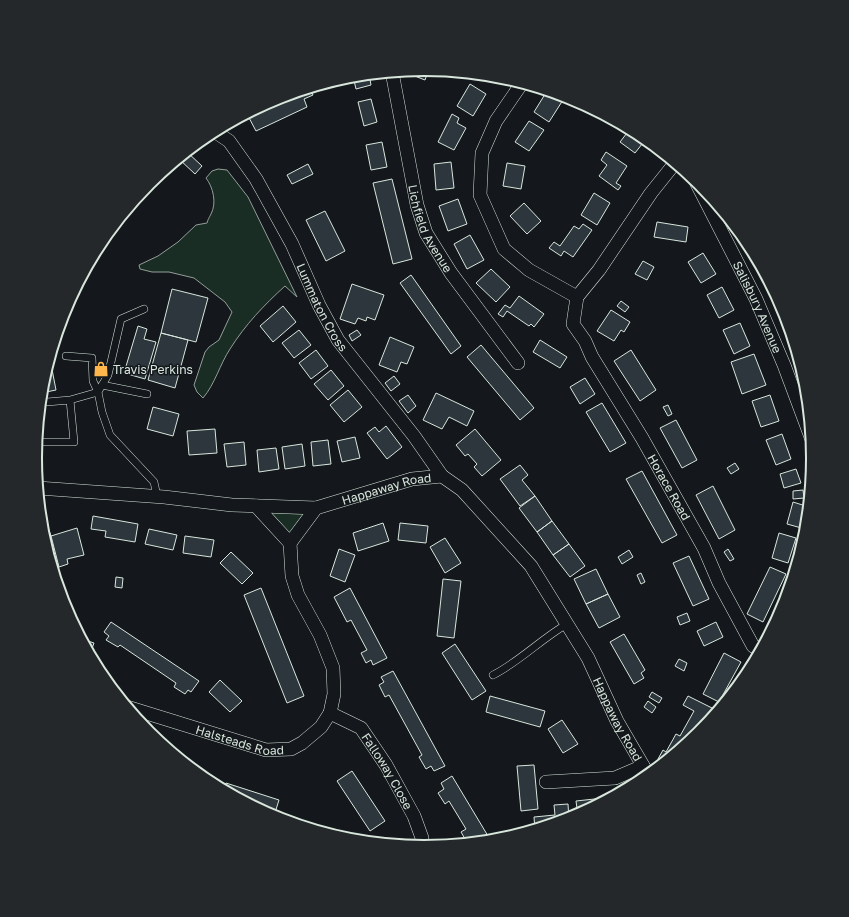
<svg xmlns="http://www.w3.org/2000/svg" width="849" height="917" viewBox="0 0 849 917" font-family="'Golos Text',sans-serif">
  <style>
    .green { fill: #1a2d24; stroke: #939e99 }
    .building { fill: #2c363c; stroke: #d8e6dc }
    .lines { fill: none; stroke-linecap: round; stroke-linejoin: round }
    .service-casing { stroke: #d8e6dc; stroke-width: 8 }
    .minor-casing { stroke: #d8e6dc; stroke-width: 14 }
    .service { stroke: #14181c; stroke-width: 7 }
    .minor { stroke: #14181c; stroke-width: 13 }
    .labels { text-anchor: middle; dominant-baseline: central; stroke-width: 3; stroke-linejoin: round; paint-order: stroke }
    .street-label { font-size: 12px; fill: #d8e6dc; stroke: #14181c }
    .poi-label { font-size: 12px; fill: #d8e6dc; stroke: #14181c; text-anchor: start }
    .rim { fill: none; stroke: #d8e6dc; stroke-width: 2 }
  </style>
  <rect width="100%" height="100%" fill="#14181c"/>
  <path class="green" d="M218,169L227,170L248,197L297,297L285,286C264,305 245,325 230,349C220,364 215,384 203,398L197,392L194,385L205,352L209,347L219,340L232,312L225,302L194,278L169,272H152L140,269L139,265L158,256L178,242L196,225L207,223C208,219 209,218 211,214C217,203 213,187 206,178L212,171Z
    M256,506L316,508L290,543Z"/>
  <path class="building" d="M425,69H429L425,80L407,73L408,71Z
    M369,74L371,85L356,89L353,76Z
    M481,75L495,76L491,82Z
    M470,84L486,94L473,116L457,106Z
    M310,88L313,95L304,99L307,107L256,131L247,114L276,99Z
    M547,91L563,100L549,122L534,112Z
    M371,99L377,122L364,126L358,102Z
    M452,114L459,118L457,123L466,128L454,150L438,142Z
    M529,121L544,130L529,151L515,142Z
    M630,129L646,139L635,153L620,142Z
    M382,142L387,167L371,170L366,145Z
    M187,152L202,166L195,174L179,159Z
    M606,152L627,166L616,183L621,186L618,190L599,176L607,165L601,160Z
    M451,162L454,188L436,190L434,164Z
    M507,163L525,166L521,189L503,186Z
    M308,164L313,174L292,184L287,175Z
    M392,179L412,259L393,264L373,183Z
    M594,193L610,203L597,225L581,215Z
    M458,199L467,224L448,231L439,206Z
    M524,203L541,221L527,234L510,216Z
    M325,211L345,251L326,261L306,220Z
    M657,222L688,227L686,242L654,237Z
    M583,224L592,230L573,257L564,251L561,256L549,248L554,242L560,246L574,226L579,229Z
    M470,235L484,260L467,269L454,244Z
    M703,253L716,274L701,283L688,262Z
    M643,261L654,267L647,280L635,274Z
    M491,269L510,287L496,302L476,283Z
    M411,275L461,346L451,354L400,283Z
    M352,284L384,295L375,320L367,317L366,321L358,318L355,324L340,319Z
    M722,287L734,310L719,318L707,295Z
    M172,289L208,298L196,342L161,333Z
    M519,296L544,314L534,327L531,324L529,326L507,311L503,317L498,314L505,305L510,308Z
    M621,301L629,307L625,312L617,306Z
    M283,306L296,322L273,342L260,326Z
    M611,310L630,322L624,332L621,330L614,341L597,331Z
    M740,323L750,346L734,354L723,330Z
    M138,326L147,329L144,339L156,342L145,379L124,373Z
    M299,330L311,345L294,358L282,343Z
    M357,330L361,335L352,341L349,335Z
    M161,333L188,340L175,388L148,380Z
    M390,337L414,347L407,364L401,362L397,372L379,365Z
    M540,340L567,357L560,368L533,352Z
    M481,345L534,408L520,420L467,357Z
    M316,350L328,366L311,379L299,363Z
    M631,350L656,390L640,401L614,361Z
    M754,354L766,385L742,394L731,362Z
    M50,359L56,390L41,393L43,382Z
    M331,370L344,386L328,400L314,384Z
    M394,376L400,384L391,391L385,383Z
    M585,378L595,394L580,404L570,387Z
    M348,390L362,407L344,422L330,405Z
    M436,393L474,411L467,426L449,417L442,429L423,420Z
    M408,395L416,406L408,413L399,401Z
    M770,395L779,421L761,427L752,401Z
    M602,403L626,443L610,452L586,412Z
    M668,405L672,414L668,416L663,407Z
    M153,407L179,414L173,436L147,429Z
    M676,420L697,460L682,468L660,428Z
    M386,426L402,447L387,459L367,433L375,427L379,432Z
    M215,429L217,453L189,455L187,431Z
    M475,429L501,460L482,476L474,467L477,464L468,454L465,456L456,445Z
    M782,434L791,459L776,465L766,440Z
    M355,437L360,458L342,462L337,441Z
    M328,440L331,464L313,466L311,442Z
    M244,442L246,465L227,467L224,444Z
    M302,444L305,466L285,469L282,447Z
    M276,448L279,469L259,472L257,450Z
    M735,463L739,469L731,474L727,468Z
    M520,465L528,475L522,480L535,496L520,506L500,479Z
    M796,469L801,483L784,488L780,474Z
    M642,471L677,535L662,543L626,479Z
    M713,486L735,530L719,539L696,495Z
    M803,490L804,498L793,499V491Z
    M535,496L552,521L537,532L519,508Z
    M793,502L809,507L805,529L787,524Z
    M93,516L138,524L135,542L105,537L106,531L91,529Z
    M552,521L569,544L553,555L537,532Z
    M46,522L51,536L46,538L49,551H48L41,523Z
    M383,523L389,541L358,551L353,533Z
    M400,523L428,526L426,543L398,540Z
    M77,528L84,555L67,559L68,564L59,567L51,536Z
    M149,529L177,535L173,550L145,544Z
    M779,533L796,538L788,563L772,558Z
    M185,536L214,540L211,557L183,553Z
    M445,538L461,563L445,573L430,547Z
    M569,544L585,566L570,577L553,555Z
    M339,549L355,555L345,582L330,576Z
    M728,549L734,559L730,561L724,552Z
    M629,550L633,557L622,564L618,557Z
    M231,552L253,573L242,584L220,563Z
    M689,556L709,599L693,606L673,563Z
    M770,567L786,574L763,622L747,614Z
    M596,569L608,594L586,604L574,579Z
    M641,573L645,582L641,584L637,575Z
    M116,577L123,578L122,588L115,587Z
    M443,579L461,581L454,638L437,636Z
    M261,588L304,696L287,703L244,595Z
    M350,588L387,658L373,665L371,660L366,663L361,653L367,650L351,620L347,622L334,597Z
    M608,594L620,617L599,628L586,604Z
    M687,613L690,621L680,625L677,617Z
    M111,622L199,681L191,692L188,690L185,694L174,687L176,683L120,645L118,647L106,640L109,636L104,632Z
    M716,622L723,637L704,646L697,631Z
    M624,634L645,670L641,673L644,678L634,684L610,642Z
    M82,639L94,643L90,654H89Z
    M455,644L486,691L472,700L442,653Z
    M724,653L741,662L719,702L703,694Z
    M679,659L687,663L684,671L675,666Z
    M393,671L445,766L434,771L431,766L426,769L419,757L422,755L389,695L385,697L379,685L384,682L381,677Z
    M220,680L242,701L230,712L209,692Z
    M652,692L662,698L659,703L649,697Z
    M490,696L545,711L540,727L486,712Z
    M688,696L716,710L700,734L665,763L658,759L663,750L666,752L676,734L680,736L694,711L683,705Z
    M648,701L656,707L652,713L644,707Z
    M562,720L578,744L563,753L548,729Z
    M534,765L538,809L521,811L517,766Z
    M191,768L213,776L210,783L208,782Z
    M352,771L385,821L370,831L337,781Z
    M452,776L488,836L477,843L473,841L468,844L461,832L466,829L449,801L445,804L438,793L444,789L441,783Z
    M226,783L279,800L274,816L223,791Z
    M613,797L578,816L576,801Z
    M568,804L569,820L535,830L534,817L555,815L554,805Z
    M384,838L393,845L379,844Z"/>
  <g class="lines">
    <g class="service-casing">
      <path id="service" d="M144,309L121,319L108,375L98,392L102,412L110,435L154,482L157,496
        M102,385L147,394
        M47,402L70,400
        M37,442H74L70,400L98,392L93,381L92,358L66,356
        M493,675C519,662 541,639 567,624"/>
    </g>
    <g class="minor-casing">
      <g id="minor">
        <path id="s1" d="M392,72L417,205L426,233L451,273L518,363"/>
        <path d="M522,83L496,121L482,153L480,195L504,249L529,270L577,297"/>
        <path id="s2" d="M214,131L229,141L256,179L292,244L319,305L338,340L414,436L442,476L462,490L531,566L588,658L617,721L649,776"/>
        <path id="s3" d="M675,163L651,193L599,270L577,297L573,324L585,341L592,357L642,438L704,548L719,583L753,646L762,650"/>
        <path id="s4" d="M694,178L756,299L784,365L812,440"/>
        <path id="s5" d="M38,488L164,497L232,505L316,508L412,479L442,476"/>
        <path d="M256,506L290,543L316,508"/>
        <path id="s6" d="M127,707L266,750L291,749L302,743L321,727L330,713L334,694L333,668L320,635L298,595L292,576L290,543"/>
        <path id="s7" d="M330,713L361,728L386,765L414,816L422,838L421,848"/>
        <path d="M546,782L615,778L643,766"/>
      </g>
    </g>
    <use href="#service" class="service"/>
    <use href="#minor" class="minor"/>
  </g>
  <defs>
    <g id="shop-bare" transform="scale(1.2)"><path d="M-5-2.5h2.3a2.7 3.5 0 0 1 5.4 0H5L5.5 6h-11ZM-1.5-2.5h3a1.5 2.3 0 0 0-3 0Z" fill="#ffb74d" stroke="#14181c" stroke-width="2.5" paint-order="stroke"/></g>
  </defs>
  <g fill-rule="evenodd">
    <use href="#shop-bare" x="101" y="369"/>
  </g>
  <g class="labels">
    <g class="street-label">
      <text stroke="none"><textPath href="#s1" startOffset="162">Lichfield Avenue</textPath></text>
      <text stroke="none"><textPath href="#s2" startOffset="209">Lummaton Cross</textPath></text>
      <text stroke="none"><textPath href="#s4" startOffset="144">Salisbury Avenue</textPath></text>
      <text stroke="none"><textPath href="#s3" startOffset="383">Horace Road</textPath></text>
      <text stroke="none"><textPath href="#s5" startOffset="352">Happaway Road</textPath></text>
      <text stroke="none"><textPath href="#s2" startOffset="720">Happaway Road</textPath></text>
      <text stroke="none"><textPath href="#s6" startOffset="118">Halsteads Road</textPath></text>
      <text stroke="none"><textPath href="#s7" startOffset="85">Falloway Close</textPath></text>
    </g>
    <g class="poi-label">
      <text x="113" y="369">Travis Perkins</text>
    </g>
  </g>
  <path d="M0 0H849V917H0ZM42 458a382 382 0 1 1 764 0a382 382 0 1 1-764 0Z" fill="#24282b" fill-rule="evenodd"/>
  <path class="rim" d="M42 458a382 382 0 1 1 764 0a382 382 0 1 1-764 0Z"/>
</svg>
